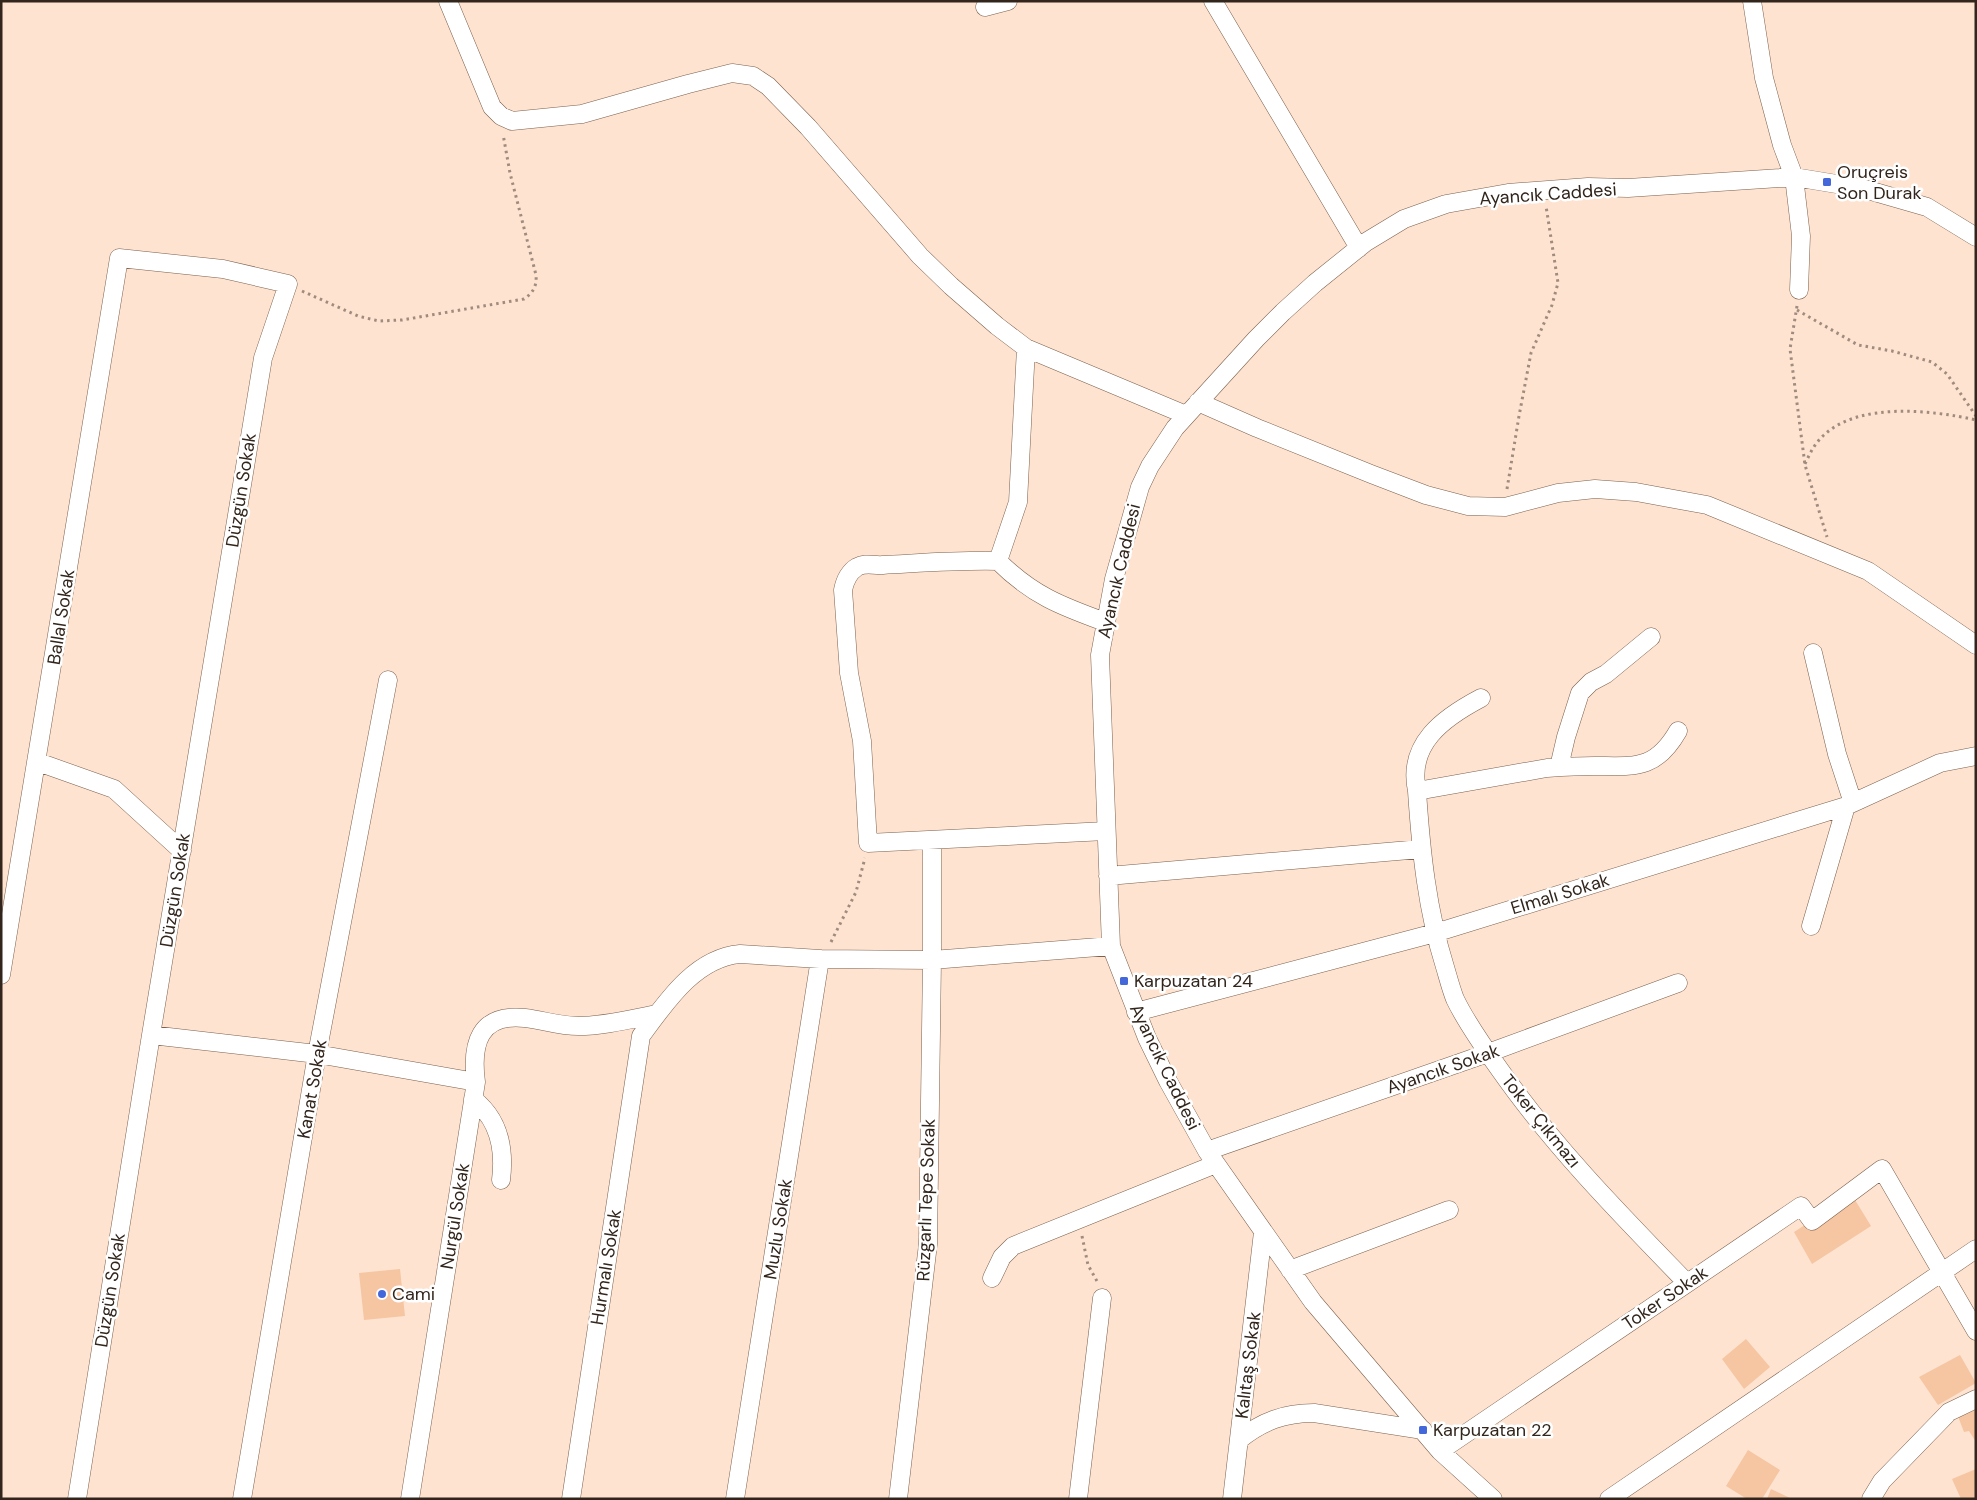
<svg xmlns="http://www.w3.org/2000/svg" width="1977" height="1500" viewBox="0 0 1977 1500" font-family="'DM Sans',sans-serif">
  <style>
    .building { fill: #f6c5a2 }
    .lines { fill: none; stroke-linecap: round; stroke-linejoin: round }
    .minor-casing { stroke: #7c604c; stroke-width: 19 }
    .path { stroke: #a08c7e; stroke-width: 3; stroke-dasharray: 2.5 4; stroke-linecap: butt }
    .minor { stroke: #fff; stroke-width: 18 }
    .poi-dot { fill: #4467da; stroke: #fff; stroke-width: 2 }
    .labels { text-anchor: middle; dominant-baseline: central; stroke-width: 5; stroke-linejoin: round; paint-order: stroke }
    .poi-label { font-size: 18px; fill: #31251c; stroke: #fff; text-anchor: start }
    .street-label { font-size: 18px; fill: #31251c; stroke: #fff }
  </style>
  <rect width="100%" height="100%" fill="#fde3d0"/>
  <path class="building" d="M1852,1195L1871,1226L1812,1264L1794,1232Z
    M400,1269L405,1316L364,1320L359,1273Z
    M1746,1339L1770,1367L1744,1389L1722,1359Z
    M1960,1355L1976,1383L1938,1405L1919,1377Z
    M1976,1392V1442L1969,1431L1964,1432L1952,1401Z
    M1748,1450L1780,1470L1762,1499H1747L1726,1486Z
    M1976,1469V1499H1961L1952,1479Z
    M1771,1489L1792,1499H1767Z"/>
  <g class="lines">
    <g class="minor-casing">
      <path id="minor" d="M448,1L492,107L501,116L512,121L582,114L688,84L732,73L753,76L768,86L808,127L920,256L951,286L997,326L1026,348L1186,415
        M1213,1L1359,248
        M1752,1L1764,78L1782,145L1794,177L1801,236L1799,290
        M985,7L1008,1
        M1026,348L1018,502L998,561C959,560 922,563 883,565C874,566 866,562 857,567C849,572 845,580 843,590L849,673L862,741L868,843L1106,831
        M1198,402L1257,428L1371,474L1426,495L1468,506L1505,507L1558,493L1595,489L1636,492L1707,505L1868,571L1976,645
        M998,561C1032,595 1061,606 1105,622
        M1813,653L1837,754L1853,803
        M1678,731C1655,771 1634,766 1594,766C1578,766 1562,767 1547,768L1417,791C1421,851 1427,910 1445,967C1448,977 1451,989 1455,999C1466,1022 1485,1049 1500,1070C1554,1147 1621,1215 1687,1283
        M38,762L114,789L182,851
        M1559,767L1566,737L1580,693L1591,682L1606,674L1651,637
        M1417,791C1407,744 1443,718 1481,698
        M1108,876L1421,849
        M1811,926L1846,806
        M1,975L119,258L223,269L288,284L263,358L151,1035L77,1499
        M1136,1012L1435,933L1846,806L1940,763L1976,756
        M151,1035L317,1054L476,1082
        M473,1099C499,1119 505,1148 501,1180
        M1207,1151L1488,1053L1678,983
        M1290,1270L1449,1210
        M992,1278L1002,1257L1013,1246L1216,1164
        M1239,1440C1262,1421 1285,1413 1314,1413L1423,1430
        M1440,1451L1801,1206L1812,1221L1882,1169L1976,1331
        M242,1499L317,1054L388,680
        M410,1499L476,1082C471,1044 479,1013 525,1018C543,1020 559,1026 578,1026C604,1026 631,1019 657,1014
        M571,1499L641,1036C666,1002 695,958 740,954L820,959L932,960L1111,946
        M735,1499L820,959
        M898,1499L928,1244L932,960V840
        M1078,1499L1102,1298
        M1232,1499L1263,1232
        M1493,1499L1440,1451L1313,1302L1207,1151L1168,1081L1147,1038L1111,946L1100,655L1114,579L1140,487L1150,466L1175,428L1256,339L1283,312L1315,283L1366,242L1404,219L1446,204L1508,193L1588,187L1628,188L1794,177L1861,188L1927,207L1976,237
        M1609,1499L1976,1249
        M1871,1499L1882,1481L1949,1412L1976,1399"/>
    </g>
    <path class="path" d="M302,291L358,316L379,321L402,320L524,299C533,293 537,286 536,275L510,173L503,134
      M1797,306L1790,349L1805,465L1827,537
      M1797,310L1858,345L1892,351L1932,362L1947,374L1976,416
      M1805,464C1810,453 1815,443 1824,435C1859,402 1932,410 1976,420
      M1507,489L1519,416L1531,353L1552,305L1558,283L1546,206
      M831,942L856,892L865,858
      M1082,1236L1088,1265L1098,1283"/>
    <use href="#minor" class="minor"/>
  </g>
  <g class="poi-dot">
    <rect x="1822" y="177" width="10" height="10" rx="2.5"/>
    <rect x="1119" y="976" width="10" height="10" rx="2.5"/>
    <circle cx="382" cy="1294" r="5"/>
    <rect x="1418" y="1425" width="10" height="10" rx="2.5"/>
  </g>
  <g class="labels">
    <g class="poi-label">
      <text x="1837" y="172">Oruçreis<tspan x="1837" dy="21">Son Durak</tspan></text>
      <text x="1134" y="981">Karpuzatan 24</text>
      <text x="392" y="1294">Cami</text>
      <text x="1433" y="1430">Karpuzatan 22</text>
    </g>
    <g class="street-label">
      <text transform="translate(1548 194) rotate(-4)">Ayancık Caddesi</text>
      <text transform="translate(241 490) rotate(-81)">Düzgün Sokak</text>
      <text transform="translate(1119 571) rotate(-77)">Ayancık Caddesi</text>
      <text transform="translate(61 617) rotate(-81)">Ballal Sokak</text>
      <text transform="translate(175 890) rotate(-81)">Düzgün Sokak</text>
      <text transform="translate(1560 894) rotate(-17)">Elmalı Sokak</text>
      <text transform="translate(1165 1067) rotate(64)">Ayancık Caddesi</text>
      <text transform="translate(1443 1069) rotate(-19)">Ayancık Sokak</text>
      <text transform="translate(312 1089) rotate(-80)">Kanat Sokak</text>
      <text transform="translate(1541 1121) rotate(51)">Toker Çıkmazı</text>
      <text transform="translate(926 1200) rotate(-88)">Rüzgarlı Tepe Sokak</text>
      <text transform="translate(455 1216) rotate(-81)">Nurgül Sokak</text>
      <text transform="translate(778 1229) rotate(-81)">Muzlu Sokak</text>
      <text transform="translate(606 1267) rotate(-81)">Hurmalı Sokak</text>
      <text transform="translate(110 1290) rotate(-81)">Düzgün Sokak</text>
      <text transform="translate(1665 1298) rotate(-34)">Toker Sokak</text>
      <text transform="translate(1248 1365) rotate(-83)">Kalıtaş Sokak</text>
    </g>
  </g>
  <rect width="1977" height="1500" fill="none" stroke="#31251c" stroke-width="5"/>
</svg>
